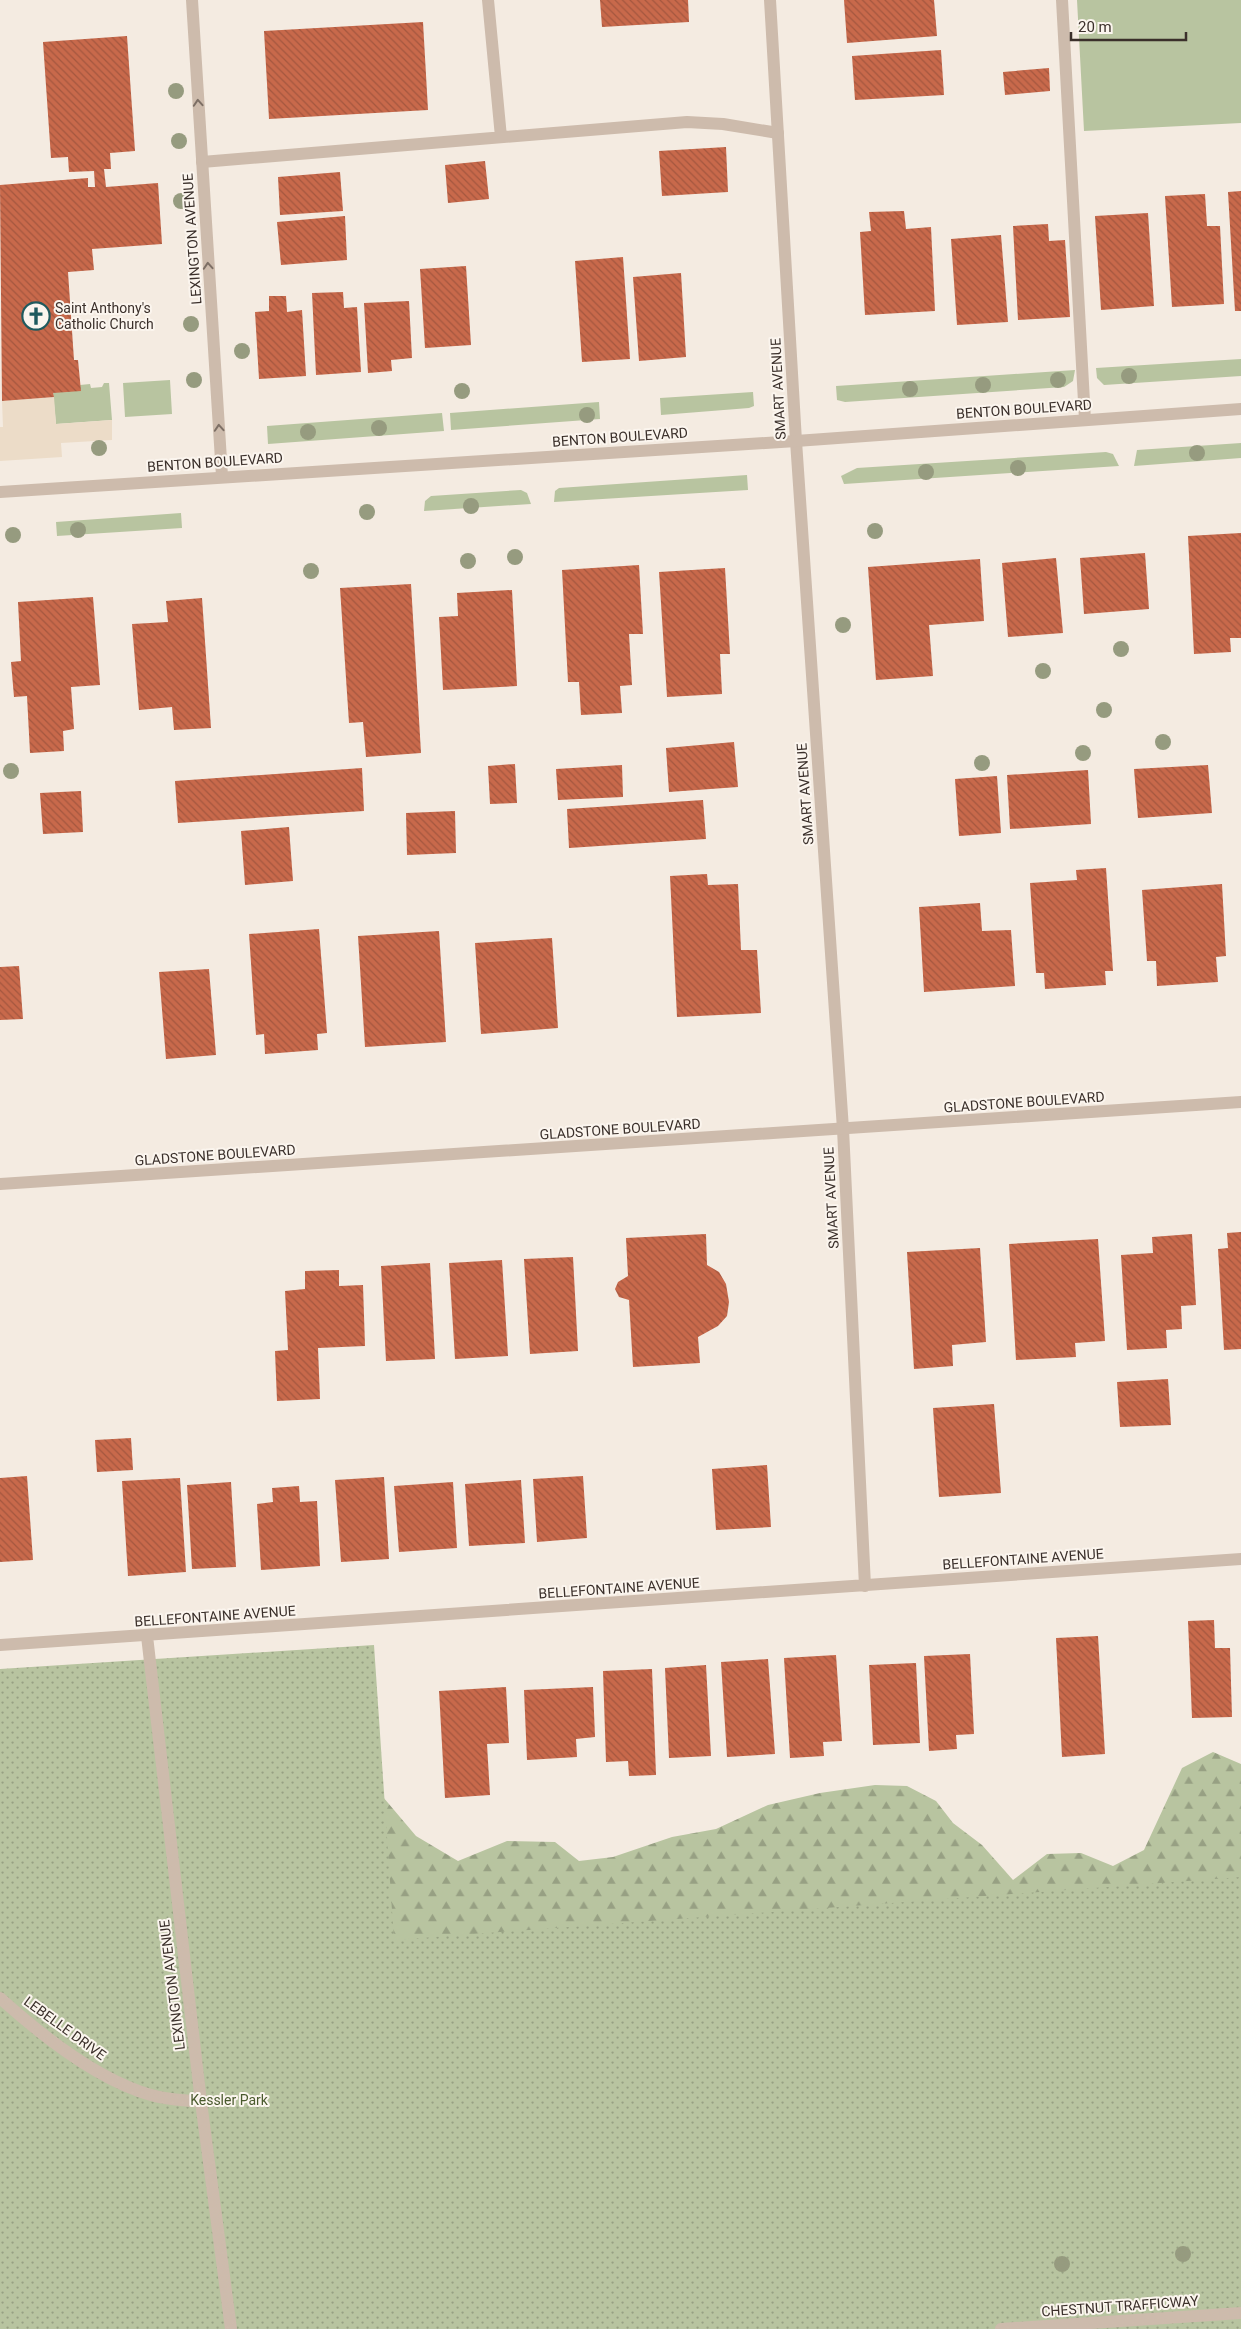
<svg xmlns="http://www.w3.org/2000/svg" width="1241" height="2329" viewBox="0 0 1241 2329" font-family="Roboto,sans-serif">
  <style>
    .grass { fill: #b8c4a0 }
    .forest { fill: url(#forest-firs) }
    .park { fill: url(#park-dots) }
    .plaza { fill: #ecdcc8 }
    .building { fill: url(#building-back-hatch) }
    .lines { fill: none; stroke-linecap: round; stroke-linejoin: round }
    .service { stroke: #cdbbac; stroke-width: 12 }
    .minor { stroke: #cdbbac; stroke-width: 12 }
    .tertiary { stroke: #cdbbac; stroke-width: 12 }
    .tree { fill: #969b7f }
    .oneway { stroke: #7d6f65 }
    .labels { text-anchor: middle; dominant-baseline: central; stroke-width: 4; stroke-linejoin: round; paint-order: stroke }
    .street-label { font-size: 14px; fill: #3b302b; stroke: #fbf5ee }
    .poi-label { font-size: 14px; fill: #3b302b; stroke: #fbf5ee; text-anchor: start }
    .park-label { font-size: 14px; fill: #4a5a2e; stroke: #fbf5ee }
  </style>
  <defs>
    <pattern id="forest-firs" width="22" height="20" patternUnits="userSpaceOnUse" patternTransform="scale(1.25)"><rect width="22" height="20" fill="#b8c4a0"/><path d="M5 1l3.5 6h-7zM16 11l3.5 6h-7z" fill="#97a083"/></pattern>
    <pattern id="park-dots" width="8" height="8" patternUnits="userSpaceOnUse" patternTransform="scale(1.25)"><rect width="8" height="8" fill="#b8c4a0"/><path d="M2 2h.1M6 6h.1" fill="none" stroke="#97a083" stroke-width="1.8" stroke-linecap="round"/></pattern>
    <pattern id="building-back-hatch" width="6" height="6" patternUnits="userSpaceOnUse" patternTransform="scale(1.25)"><rect width="6" height="6" fill="#c8694b"/><path d="M-1 5l2 2M0 0l6 6M5-1l2 2" fill="none" stroke="#a4573f"/></pattern>
  </defs>
  <rect width="100%" height="100%" fill="#f4ebe1"/>
  <path class="grass" d="M1077,0H1241V123L1084,131Z
    M1241,359V376L1104,385L1097,378L1096,368Z
    M1075,370L1073,381L1064,387L845,402L837,400L836,386Z
    M170,380L172,414L125,417L123,383Z
    M104,383H109L112,420L56,424L53,393L80,385L90,384L91,388L102,387Z
    M753,392L754,406L749,408L661,415L660,398Z
    M599,402L600,419L451,430L450,413Z
    M442,413L444,431L268,444L267,426Z
    M1241,443V458L1134,466L1137,450Z
    M1106,452L1113,454L1119,466L844,484L841,476L857,468Z
    M747,475L748,490L554,502L555,491L559,488Z
    M521,490L527,493L531,504L424,511L425,501L431,496Z
    M181,513L182,528L57,536L56,522Z"/>
  <path class="forest" d="M216,1672L372,1784L416,1836L458,1861L507,1841L555,1842L579,1861L613,1857L672,1837L716,1829L768,1805L820,1793L875,1785L907,1786L936,1801L953,1823L982,1845L1013,1880L1047,1854L1081,1853L1113,1866L1144,1850L1182,1768L1213,1752L1241,1764V2014L555,2184Z"/>
  <path class="park" d="M374,1645L394,1940L1241,1877V2329H0V1669Z"/>
  <path class="plaza" d="M54,397L56,424L112,420V440L61,443L62,457L0,461V427H3L2,401Z"/>
  <path class="building" d="M600,0H688L689,22L602,27Z
    M844,0H934L937,36L847,43Z
    M423,22L428,110L269,119L264,31Z
    M127,36L135,151L110,153L111,169H104L106,187L158,183L162,244L92,249L94,270L68,272L74,360H78L81,391L53,393L54,397L2,401L0,185L88,178V187H95L94,171L69,172L68,157L51,158L43,42Z
    M941,50L944,95L855,100L852,56Z
    M1049,68L1050,91L1005,95L1003,72Z
    M726,147L728,192L662,196L659,151Z
    M485,161L489,199L448,203L445,165Z
    M340,172L343,211L280,215L278,177Z
    M1241,191V311H1235L1228,192Z
    M1205,194L1207,226H1220L1224,304L1172,307L1165,196Z
    M904,211L906,229L931,227L935,311L865,315L860,232L871,231L869,212Z
    M1148,213L1154,306L1101,310L1095,216Z
    M345,216L347,260L281,265L277,222Z
    M1048,224L1049,241L1065,240L1070,317L1018,320L1013,226Z
    M1001,235L1008,322L957,325L951,239Z
    M623,257L630,359L582,362L575,261Z
    M466,266L471,345L425,348L420,269Z
    M681,273L686,357L639,361L633,277Z
    M343,292L344,308L357,307L361,372L316,375L312,293Z
    M269,296H286L287,312L302,310L306,376L259,379L255,312L269,311Z
    M409,301L412,358L391,360L392,371L368,373L364,303Z
    M1241,533V638H1230L1231,652L1194,654L1188,536Z
    M1145,553L1149,609L1084,614L1080,558Z
    M1056,558L1063,633L1008,637L1002,563Z
    M980,559L984,621L929,625L933,676L876,680L868,567Z
    M639,565L643,634H629L632,685L620,686L622,713L581,715L579,682H568L562,570Z
    M725,568L730,654H720L722,694L667,697L659,572Z
    M411,584L421,753L366,757L363,722L349,723L340,588Z
    M512,590L517,686L443,690L439,617L458,616L457,593Z
    M93,597L100,685L71,687L74,729L63,731L64,751L30,753L27,696L14,697L11,662L21,661L18,602Z
    M202,598L211,728L174,730L172,707L139,710L132,624L168,622L166,601Z
    M734,742L738,787L669,792L666,748Z
    M515,764L517,803L490,804L488,766Z
    M622,765L623,797L558,800L556,769Z
    M1208,765L1212,813L1138,818L1134,769Z
    M362,768L364,811L178,823L175,781Z
    M1088,770L1091,824L1010,829L1007,775Z
    M997,776L1001,833L959,836L955,779Z
    M81,791L83,832L43,834L40,793Z
    M703,800L706,839L569,848L567,809Z
    M455,811L456,853L407,855L406,813Z
    M289,827L293,881L245,885L241,831Z
    M1106,868L1113,971H1105L1106,985L1045,989L1044,973H1036L1030,883L1077,880L1076,870Z
    M707,874L708,885L738,884L741,950H757L761,1013L677,1017L670,876Z
    M1222,884L1226,956L1216,957L1218,982L1157,986L1156,961H1147L1142,890Z
    M980,903L982,931L1011,930L1015,986L924,992L919,907Z
    M319,929L327,1033L317,1034L318,1050L265,1054L264,1034L256,1035L249,934Z
    M439,931L446,1042L365,1047L358,936Z
    M552,938L558,1028L481,1034L475,943Z
    M19,966L23,1019L0,1020V967Z
    M209,969L216,1055L166,1059L159,972Z
    M1241,1232V1349L1224,1350L1218,1249L1228,1248L1227,1233Z
    M706,1234L707,1265L719,1272L726,1284L729,1302L727,1316L718,1326L698,1337L700,1363L633,1367L629,1300L619,1297L615,1289L618,1282L628,1276L626,1238Z
    M1192,1234L1196,1305L1181,1306L1182,1329L1166,1330L1167,1348L1127,1350L1121,1255L1153,1253L1152,1237Z
    M1098,1239L1105,1341L1075,1343L1076,1357L1016,1360L1009,1244Z
    M980,1248L986,1342L952,1345L953,1366L914,1369L907,1252Z
    M573,1257L578,1351L530,1354L524,1259Z
    M502,1260L508,1356L455,1359L449,1263Z
    M430,1263L435,1359L386,1361L381,1266Z
    M339,1270V1286L363,1285L365,1346L318,1348L320,1399L277,1401L275,1351L288,1350L285,1291L305,1289V1271Z
    M1168,1379L1171,1425L1120,1427L1117,1382Z
    M994,1404L1001,1493L939,1497L933,1408Z
    M131,1438L133,1470L97,1472L95,1440Z
    M767,1465L771,1527L716,1530L712,1469Z
    M27,1476L33,1560L0,1562V1478Z
    M583,1476L587,1538L537,1542L533,1479Z
    M384,1477L389,1559L341,1562L335,1480Z
    M180,1478L186,1572L128,1576L122,1481Z
    M521,1480L525,1543L469,1546L465,1484Z
    M231,1482L236,1567L192,1569L187,1485Z
    M453,1482L457,1548L399,1552L394,1486Z
    M299,1486L300,1502L317,1501L320,1566L261,1570L257,1504L273,1502L272,1488Z
    M1214,1620L1215,1648H1230L1232,1717L1192,1718L1188,1621Z
    M1098,1636L1105,1754L1062,1757L1056,1638Z
    M970,1654L974,1734L956,1735L957,1749L929,1751L924,1656Z
    M836,1655L842,1741L823,1742L824,1756L790,1758L784,1658Z
    M768,1659L775,1754L727,1757L721,1662Z
    M916,1663L920,1743L873,1745L869,1665Z
    M706,1665L711,1756L669,1758L665,1668Z
    M652,1669L656,1775L629,1776L628,1761L606,1762L603,1671Z
    M506,1687L509,1743L487,1744L490,1795L445,1798L439,1691Z
    M593,1687L595,1737L576,1739L577,1757L527,1760L524,1690Z"/>
  <g class="lines">
    <path class="service" d="M488,0L501,137
      M1062,0L1085,420
      M202,162L687,122L723,124L778,133"/>
    <path class="minor" d="M192,0L222,476
      M770,0L796,441L843,1129L865,1586
      M147,1636L201,2102
      M0,1645L1241,1559"/>
    <path class="tertiary" d="M0,492L796,441L1241,409
      M0,1184L1241,1102
      M0,1998C41,2035 97,2080 151,2095C167,2100 185,2100 201,2102L231,2329
      M1001,2329L1241,2313"/>
  </g>
  <g class="tree">
    <circle cx="176" cy="91" r="8"/>
    <circle cx="179" cy="141" r="8"/>
    <circle cx="181" cy="201" r="8"/>
    <circle cx="191" cy="324" r="8"/>
    <circle cx="242" cy="351" r="8"/>
    <circle cx="1129" cy="376" r="8"/>
    <circle cx="194" cy="380" r="8"/>
    <circle cx="1058" cy="380" r="8"/>
    <circle cx="983" cy="385" r="8"/>
    <circle cx="910" cy="389" r="8"/>
    <circle cx="462" cy="391" r="8"/>
    <circle cx="587" cy="415" r="8"/>
    <circle cx="379" cy="428" r="8"/>
    <circle cx="308" cy="432" r="8"/>
    <circle cx="99" cy="448" r="8"/>
    <circle cx="1197" cy="453" r="8"/>
    <circle cx="1018" cy="468" r="8"/>
    <circle cx="926" cy="472" r="8"/>
    <circle cx="471" cy="506" r="8"/>
    <circle cx="367" cy="512" r="8"/>
    <circle cx="78" cy="530" r="8"/>
    <circle cx="875" cy="531" r="8"/>
    <circle cx="13" cy="535" r="8"/>
    <circle cx="515" cy="557" r="8"/>
    <circle cx="468" cy="561" r="8"/>
    <circle cx="311" cy="571" r="8"/>
    <circle cx="843" cy="625" r="8"/>
    <circle cx="1121" cy="649" r="8"/>
    <circle cx="1043" cy="671" r="8"/>
    <circle cx="1104" cy="710" r="8"/>
    <circle cx="1163" cy="742" r="8"/>
    <circle cx="1083" cy="753" r="8"/>
    <circle cx="982" cy="763" r="8"/>
    <circle cx="11" cy="771" r="8"/>
    <circle cx="1183" cy="2254" r="8"/>
    <circle cx="1062" cy="2264" r="8"/>
  </g>
  <defs><path id="oneway-chevron" d="M-2-3.5L2.5 0L-2 3.5" fill="none" stroke-width="1.6" stroke-linecap="round" stroke-linejoin="round" transform="scale(1.25)"/></defs>
  <g class="oneway">
    <use href="#oneway-chevron" transform="translate(198 103) rotate(-94)"/>
    <use href="#oneway-chevron" transform="translate(208 266) rotate(-94)"/>
    <use href="#oneway-chevron" transform="translate(219 428) rotate(-94)"/>
  </g>
  <defs>
    <g id="church-ring" transform="scale(1.4375)"><circle r="9.5" fill="#fbf5ee" stroke="#1f5a5e" stroke-width="1.5"/><path d="M-1.2-6h2.4v3.5h3.3v2.4h-3.3V6h-2.4V-.1h-3.3v-2.4h3.3Z" fill="#1f5a5e"/></g>
  </defs>
  <g fill-rule="evenodd">
    <use href="#church-ring" x="36" y="316"/>
  </g>
  <g class="labels">
    <g class="street-label">
      <text transform="translate(192 239) rotate(-94)">LEXINGTON AVENUE</text>
      <text transform="translate(778 389) rotate(-93)">SMART AVENUE</text>
      <text transform="translate(1024 409) rotate(-4)">BENTON BOULEVARD</text>
      <text transform="translate(620 437) rotate(-4)">BENTON BOULEVARD</text>
      <text transform="translate(215 462) rotate(-4)">BENTON BOULEVARD</text>
      <text transform="translate(805 794) rotate(-94)">SMART AVENUE</text>
      <text transform="translate(1024 1102) rotate(-4)">GLADSTONE BOULEVARD</text>
      <text transform="translate(620 1129) rotate(-4)">GLADSTONE BOULEVARD</text>
      <text transform="translate(215 1155) rotate(-4)">GLADSTONE BOULEVARD</text>
      <text transform="translate(831 1198) rotate(-93)">SMART AVENUE</text>
      <text transform="translate(1023 1559) rotate(-4)">BELLEFONTAINE AVENUE</text>
      <text transform="translate(619 1588) rotate(-4)">BELLEFONTAINE AVENUE</text>
      <text transform="translate(215 1616) rotate(-4)">BELLEFONTAINE AVENUE</text>
      <text transform="translate(172 1985) rotate(-97)">LEXINGTON AVENUE</text>
      <text transform="translate(65 2028) rotate(36)">LEBELLE DRIVE</text>
      <text transform="translate(1120 2306) rotate(-4)">CHESTNUT TRAFFICWAY</text>
    </g>
    <g class="poi-label">
      <text x="55" y="308">Saint Anthony's<tspan x="55" dy="16">Catholic Church</tspan></text>
    </g>
    <g class="park-label">
      <text x="229" y="2100">Kessler Park</text>
    </g>
  </g>
  <path d="M1071 32v8h115v-8" fill="none" stroke="#3b302b" stroke-width="2.5"/>
  <text x="1078" y="32" font-size="15" fill="#3b302b" stroke="#fbf5ee" stroke-width="4" paint-order="stroke">20 m</text>
</svg>
